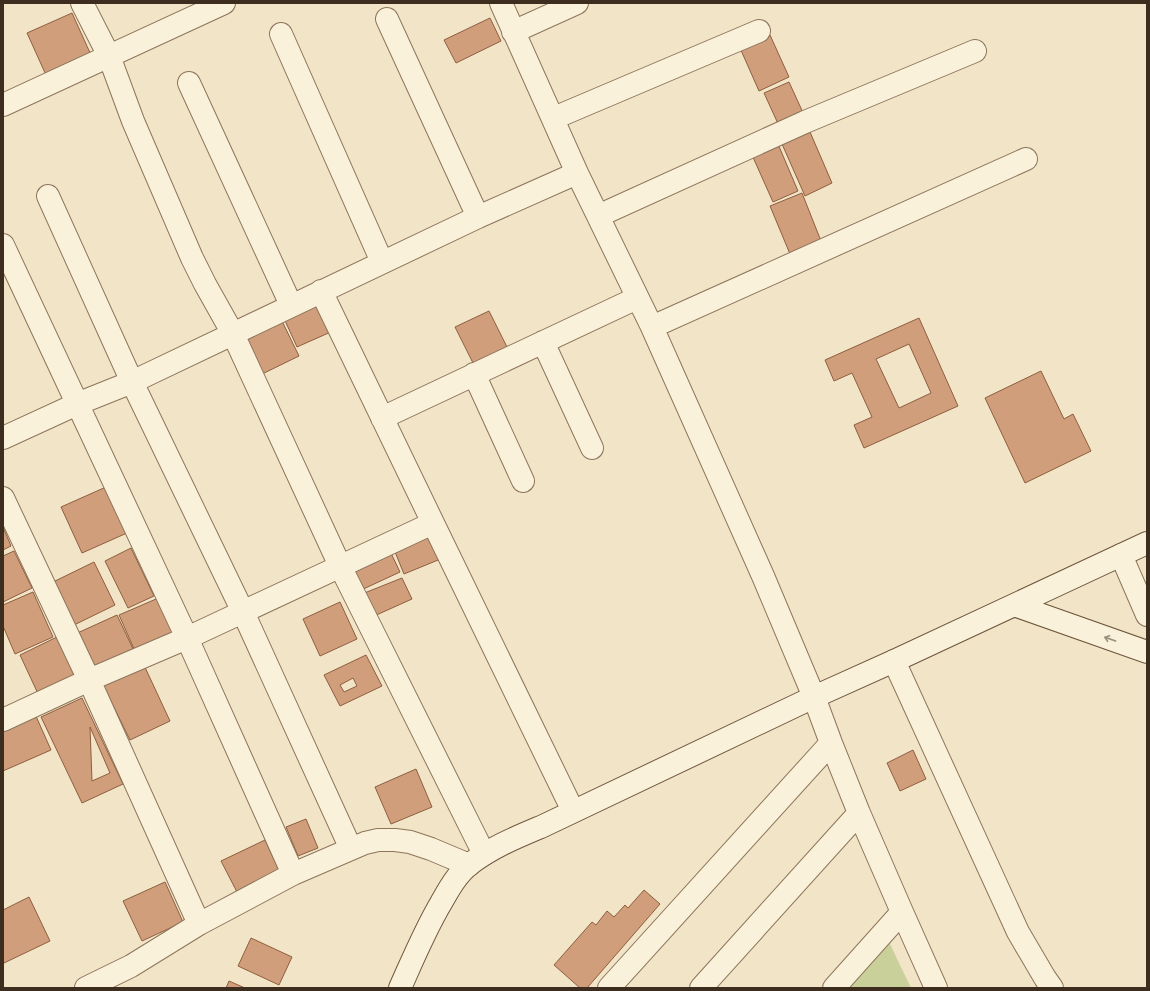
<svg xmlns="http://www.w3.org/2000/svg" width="1150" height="991" viewBox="0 0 1150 991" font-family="'Times New Roman',serif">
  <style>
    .green { fill: #cad099 }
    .building { fill: #d09e7b; stroke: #8e5e3f; fill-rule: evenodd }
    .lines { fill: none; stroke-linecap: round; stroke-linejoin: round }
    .street-casing { stroke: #8d755b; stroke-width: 24 }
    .secondary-casing { stroke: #6f563e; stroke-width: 24 }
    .street { stroke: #faf1db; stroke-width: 22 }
    .secondary { stroke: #faf1db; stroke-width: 22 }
    .oneway { stroke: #9c8f7d }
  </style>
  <rect width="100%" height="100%" fill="#f1e4c7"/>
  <path class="green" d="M889,942L911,988H847Z"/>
  <path class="building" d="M72,13L91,55L46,75L27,33Z
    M490,18L501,41L456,63L444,40Z
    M770,35L789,77L759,91L740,48Z
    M789,82L805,117L780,128L764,93Z
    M810,132L832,183L805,196L782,144Z
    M778,144L798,191L773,202L752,155Z
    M802,193L821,241L790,254L770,206Z
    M318,298L333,331L297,347L282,314Z
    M489,311L509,351L475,367L455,327Z
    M280,317L299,356L258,376L239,337Z
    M919,318L958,406L864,448L854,425L872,417L852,373L834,381L825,360ZM909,344L931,393L899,408L876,359Z
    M1041,371L1064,419L1073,414L1091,451L1025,483L985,398Z
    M106,487L127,533L82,553L61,507Z
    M3,527L11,546L3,550Z
    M432,531L443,558L404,574L393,547Z
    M131,548L154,596L128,608L105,561Z
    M14,551L32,588L3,602V556Z
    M390,551L400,572L359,591L349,570Z
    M94,562L115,605L72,626L51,583Z
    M402,578L412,599L372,617L362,594Z
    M33,592L53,637L15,654L3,626V605Z
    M163,596L178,631L135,651L119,615Z
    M340,602L357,639L320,656L303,619Z
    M117,615L135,653L91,674L73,635Z
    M61,635L81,678L40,698L20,655Z
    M366,655L382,686L340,706L324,675ZM353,678L357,686L344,692L340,685Z
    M143,663L170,721L130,740L102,683Z
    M82,698L123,784L82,803L41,717ZM90,727L110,773L92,781Z
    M35,714L51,750L3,771V728Z
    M913,750L926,779L900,791L887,763Z
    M416,769L432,807L391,824L375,787Z
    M306,819L318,848L298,856L286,827Z
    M265,840L280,872L237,892L221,861Z
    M165,882L183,922L142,941L123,901Z
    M644,890L660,904L587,988H580L554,965L592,922L596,925L607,911L614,917L625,905L628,908Z
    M29,897L50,941L4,963L3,961V910Z
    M251,938L292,957L279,985L238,966Z
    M229,981L245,988H226Z"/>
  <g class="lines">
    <g class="street-casing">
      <path id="street" d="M82,3L109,56L133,121L192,258L205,284L233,334L340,566L484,854
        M501,3L577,173L652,327L763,576L814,697L831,743L859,813L902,912L936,988
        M387,19L478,217
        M513,32L577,3
        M281,34L382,262
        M189,83L291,305
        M3,105L224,3
        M554,118L759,31
        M48,196L132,382L243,612L351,849
        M598,216L805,122L975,51
        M3,245L187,638L293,874
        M321,291L433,523L573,811
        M652,327L1026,159
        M543,342L592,448
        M474,374L523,481
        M382,418L637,298
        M3,438L77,404L132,382L478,217L577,173
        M3,498L89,680L199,924
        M1121,555L1147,615
        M894,661L1018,932L1045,978L1052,988
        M3,720L89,680L187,638L433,523
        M86,988L131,966L199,924L293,874L365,843L378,840H395L410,842L431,849L469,865
        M609,988L831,743
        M701,988L859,813
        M834,988L902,912"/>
    </g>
    <g class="secondary-casing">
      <path id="secondary" d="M1014,605L1147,652
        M400,988C413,959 425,930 441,903C449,889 457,874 470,864C492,847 517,837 543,826L814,697L894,661L1147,543"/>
    </g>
    <use href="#street" class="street"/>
    <use href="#secondary" class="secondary"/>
  </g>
  <defs><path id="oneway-shaft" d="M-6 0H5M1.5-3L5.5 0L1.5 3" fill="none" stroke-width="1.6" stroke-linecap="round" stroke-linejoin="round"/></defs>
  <use class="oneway" href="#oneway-shaft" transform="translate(1110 639) rotate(-161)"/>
  <rect width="1150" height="991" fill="none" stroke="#3d2d1f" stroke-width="8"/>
</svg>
